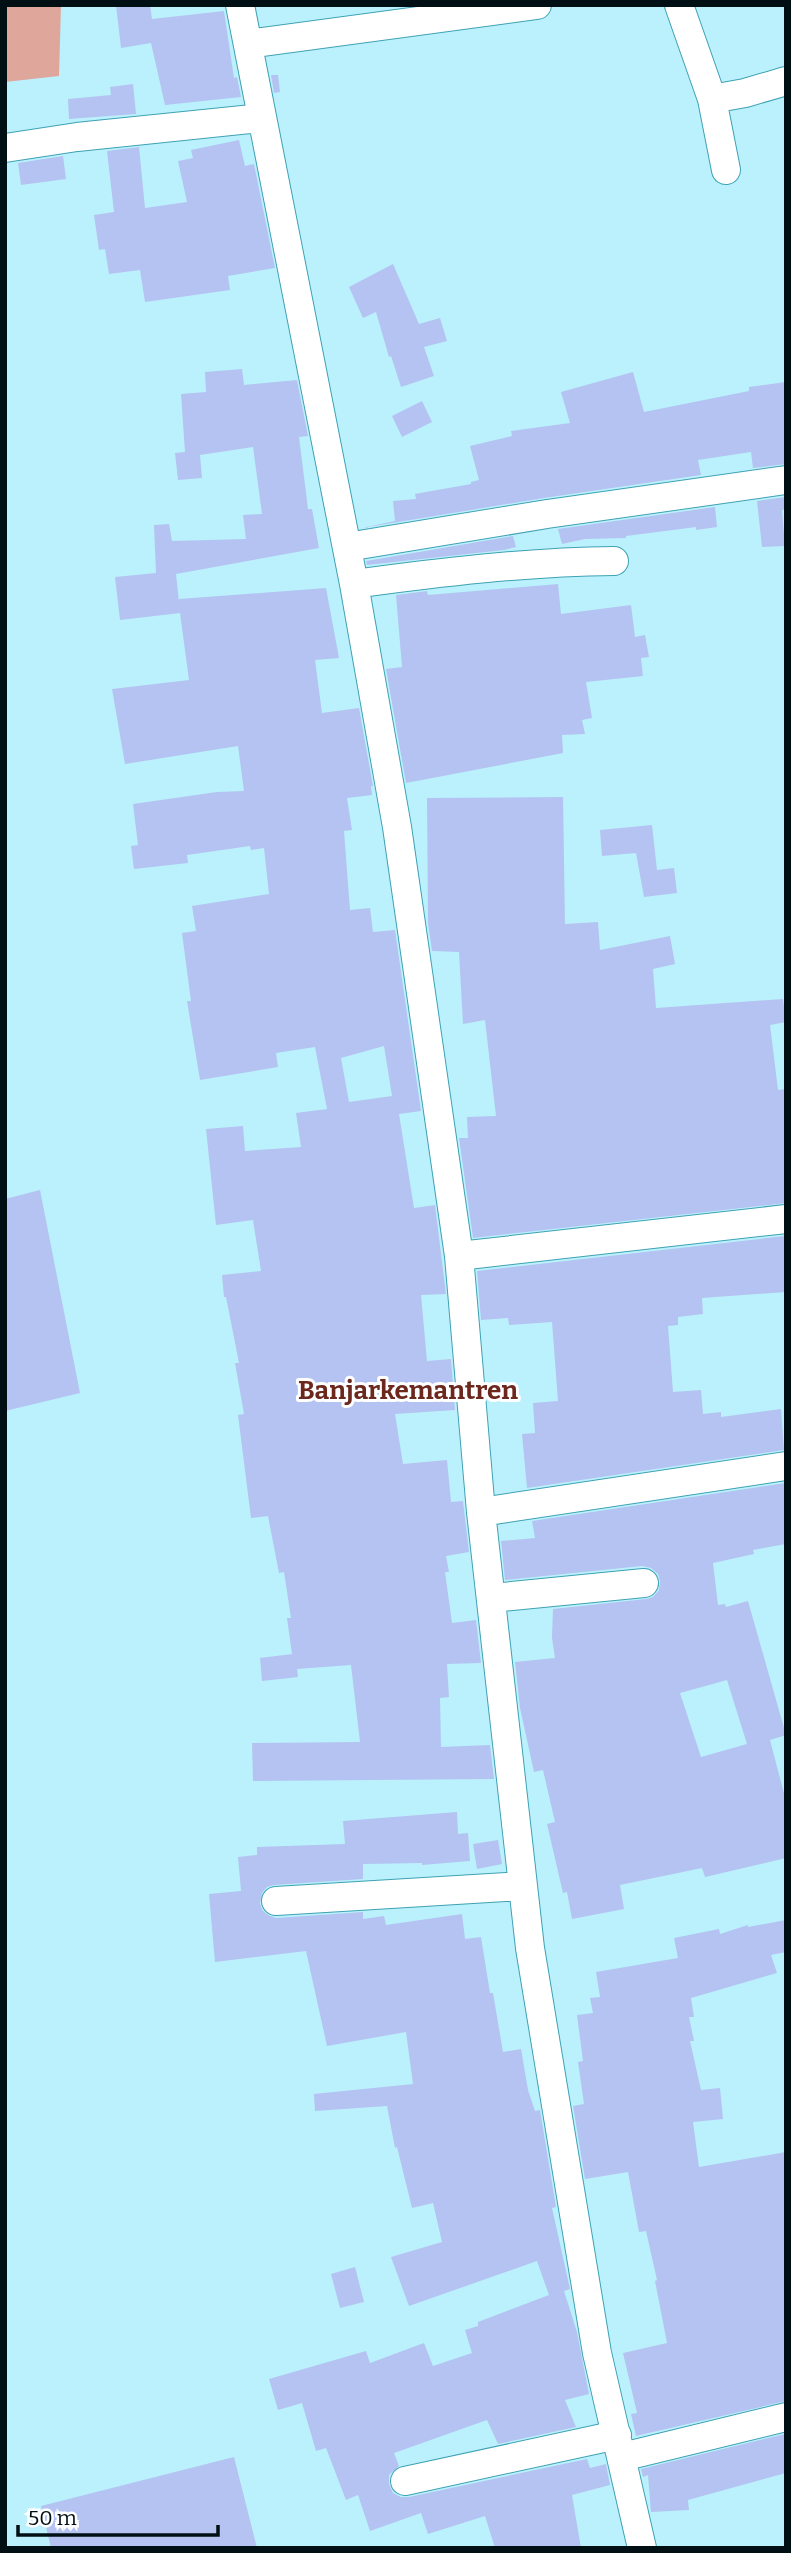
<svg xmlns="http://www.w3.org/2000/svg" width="791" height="2553" viewBox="0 0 791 2553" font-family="Bitter,serif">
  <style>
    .grass { fill: #dfa69b }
    .building { fill: #b4c3f2; fill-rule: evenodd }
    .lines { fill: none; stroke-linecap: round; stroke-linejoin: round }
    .minor-casing { stroke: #3da2b4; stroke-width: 30 }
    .minor { stroke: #fff; stroke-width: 28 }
    .labels { text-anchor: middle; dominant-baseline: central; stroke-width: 6; stroke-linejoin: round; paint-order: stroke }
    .quarter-label { font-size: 26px; font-weight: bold; fill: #6c281d; stroke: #fff }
  </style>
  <rect width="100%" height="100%" fill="#bbf1fc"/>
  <path class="grass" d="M5,5H61L59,76L5,82Z"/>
  <path class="building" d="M116,5H150L152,19L224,11L234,78L237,77L241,97L165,105L151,43L121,48Z
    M271,75H278L280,92L274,93Z
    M133,84L136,114L69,119L68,99L111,95L110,87Z
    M239,140L245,166L254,164L275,268L228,276L230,290L145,302L140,270L109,274L105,249L99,250L94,215L114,212L107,151L139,147L145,208L187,202L178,161L193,158L191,150Z
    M63,156L66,179L21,185L18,163Z
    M393,264L419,324L440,318L447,341L424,347L434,376L401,387L391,356L389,357L376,312L363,318L349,287Z
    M242,369L244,385L297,380L308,436L299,437L308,509H312L319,548L176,574L179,602V599L326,588L339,658L315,660L322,713L359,708L373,786H371L372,795L347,798L352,830L344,831L350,910L370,908L373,932L395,930L421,1111L399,1114L414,1208L435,1205L446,1294L421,1295L427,1361L451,1359L455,1410L395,1414L403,1464L447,1460L451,1502L463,1501L469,1552L446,1556L449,1572H445L452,1623L476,1620L481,1663L447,1664L449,1697L440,1698L441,1747L490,1745L494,1779L253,1781L252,1743L360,1742L351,1665L297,1669L298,1677L262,1681L260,1658L292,1654L287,1618H291L284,1572L279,1573L268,1516L251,1518L238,1415L244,1414L235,1363H239L226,1297H224L222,1275L261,1271L253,1220L216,1225L206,1129L243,1126L245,1151L301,1147L296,1113L327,1109L315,1047L276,1053L278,1067L200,1080L187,1001H191L182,933L196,931L192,906L269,894L264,848L251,850L250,846L187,855L188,863L134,869L131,846L138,845L133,804L217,792L244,791L238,746L125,764L112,689L189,680L180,613L120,620L115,577L156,573L154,525L169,524L172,541L246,539L243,515L262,514L253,447L200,455L202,478L178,480L175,453L185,452L181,394L206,392L205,372ZM384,1046L392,1096L349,1102L341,1058Z
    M633,372L644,412L749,391V387L786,382V464L753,468L751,452L698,460L701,475L544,498L362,528L395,521L393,501L416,499L415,494L471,484V482L479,480L470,446L512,436L511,431L570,423L561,392Z
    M422,401L432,422L402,437L392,416Z
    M786,497V509L782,510L785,546L762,547L757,501Z
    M715,507L717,527L696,530V527L626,536V538L585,539L562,544L558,529Z
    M513,536L516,547L504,550L367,565L366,561Z
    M558,584L561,614L631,605L635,637L645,635L649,657L641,658L643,676L586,682L592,718L582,720L585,734L562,735L563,753L406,783L386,669L402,667L396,595L427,591L428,595Z
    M563,797L565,924L598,922L600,950L670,936L675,964L653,969L656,1008L783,999L786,1022L770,1025L778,1090L786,1089V1203L473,1238L459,1138H468L467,1117L496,1116L485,1020L463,1024L459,952L432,951L428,923L427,798Z
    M652,825L657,870L674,868L677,893L644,897L636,853L602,856L600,830Z
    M40,1190L80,1393L5,1411V1199Z
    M785,1236L786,1292L702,1298L703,1314L678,1317V1325L668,1326L673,1392L701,1390L703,1414L721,1412V1417L781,1409L784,1450L527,1488L522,1434L535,1433L533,1403L558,1401L552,1322L509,1325L508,1318L481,1320L477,1271Z
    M786,1483V1544L753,1550L754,1554L713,1563L718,1605L725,1604L726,1607L748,1601L786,1735L770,1740L786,1801V1858L705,1877L702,1868L620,1885L624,1909L572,1919L567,1892L563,1893L547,1824L555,1822L543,1770L534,1772L520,1708L515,1662L555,1658L552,1638L553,1609L646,1599L653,1597L659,1590L660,1581L658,1574L651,1568L642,1566L505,1580L501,1541L535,1538L532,1521ZM727,1680L747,1744L701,1757L680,1693Z
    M457,1812L458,1834L468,1833L470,1861L422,1865V1863L363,1864V1879L274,1885L267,1887L262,1893L260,1903L262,1910L268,1915L276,1918L363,1912V1919L384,1916L386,1925L462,1914L465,1939L481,1937L490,1993H493L503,2052L521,2049L528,2090L535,2111L540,2110L556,2207L552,2208L570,2289L564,2291L577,2332L589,2394L565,2400L576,2427L498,2444L487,2420L394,2453L399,2466L389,2475V2484L393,2493L401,2497H409L587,2459L590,2468L606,2464L610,2485L572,2495L581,2548H495L485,2516L428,2534L421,2513L370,2531L358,2495L346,2500L326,2448L316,2451L302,2403L278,2410L269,2379L366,2351L370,2363L424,2343L433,2366L472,2353L465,2330L478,2326V2322L549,2295L537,2261L409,2306L391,2257L442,2242L433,2203L412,2208L397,2147L395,2148L387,2106L315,2111L314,2094L413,2084L406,2032L327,2046L306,1951L215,1962L209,1894L241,1891L238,1857L257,1855V1847L345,1844L343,1821Z
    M498,1840L502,1864L477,1869L473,1844Z
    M786,1920V1952L771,1955L777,1973L691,1998L694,2017H689L694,2041H690L701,2090L720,2088L723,2119L693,2122L699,2167L786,2152V2401L636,2436L631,2414L637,2413L623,2353L667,2343L655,2281L657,2280L646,2231L639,2232L628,2172L585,2179L573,2106L584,2104L578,2062L583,2061L577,2015L593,2013L590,1998L600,1997L596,1972L678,1958L674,1938L719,1929L720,1934L748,1925V1927Z
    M355,2267L364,2302L340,2308L331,2274Z
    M785,2434L786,2473L688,2500L689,2510L651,2512L648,2475L643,2477L641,2469Z
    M234,2457L257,2548H51L41,2506Z"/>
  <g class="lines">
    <g class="minor-casing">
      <path id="minor" d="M240,5L354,584L397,827L459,1256L481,1512L530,1948L597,2353L642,2548
        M679,5L712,99L726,170
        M248,44L537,5
        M712,99L745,93L786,81
        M5,148L77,137L261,118
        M347,547L547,514L786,480
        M354,584C441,572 527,562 614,561
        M459,1256L786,1219
        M481,1512L786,1466
        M492,1598L644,1583
        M276,1901L523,1886
        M622,2457L786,2417
        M405,2481L617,2435"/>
    </g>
    <use href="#minor" class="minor"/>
  </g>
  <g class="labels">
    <g class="quarter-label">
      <text x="408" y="1390">Banjarkemantren</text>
    </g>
  </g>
  <rect width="791" height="2553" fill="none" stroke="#000f13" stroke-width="14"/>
  <path d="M18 2525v10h200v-10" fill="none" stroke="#000f13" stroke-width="3.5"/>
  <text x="28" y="2525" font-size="21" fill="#000f13" stroke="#ffffff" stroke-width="5" paint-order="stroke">50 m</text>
</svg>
